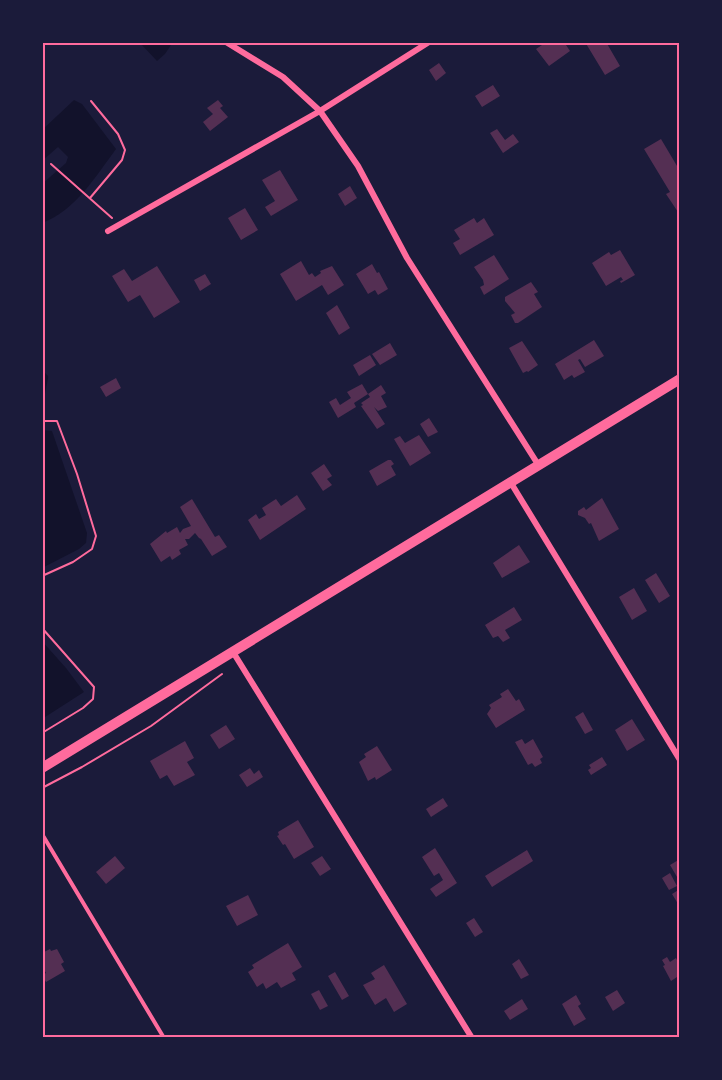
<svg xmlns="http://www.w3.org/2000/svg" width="722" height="1080" viewBox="0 0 722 1080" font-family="'Roboto Serif',serif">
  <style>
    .water { fill: #12122b }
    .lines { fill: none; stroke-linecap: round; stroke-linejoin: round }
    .stream { stroke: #12122b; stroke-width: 4.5 }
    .building { fill: #542f53 }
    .path { stroke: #ff6b9d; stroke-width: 2 }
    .service { stroke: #ff6b9d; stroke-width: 4 }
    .minor { stroke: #ff6b9d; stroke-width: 6 }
    .tertiary { stroke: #ff6b9d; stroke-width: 10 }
    .neatline { fill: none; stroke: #ff6b9d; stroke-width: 2 }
  </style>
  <rect width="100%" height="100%" fill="#1b1b3a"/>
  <path class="water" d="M142,42H170L171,45L165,54L157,61L140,43Z
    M74,100L82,104L116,149C96,176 75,211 42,223V184L66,163L68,157L58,147L42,161V130Z
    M42,430L52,431L87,533L86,543L79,549L42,568Z
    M42,641L66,668L84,692L42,719Z"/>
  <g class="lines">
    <path class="stream" d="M42,373L46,377L42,397"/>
  </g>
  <path class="building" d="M551,42H564L570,51L549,66L536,49L545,43L546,45Z
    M585,42H606L620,66L605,75Z
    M439,63L446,73L436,81L429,70Z
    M493,85L500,96L482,107L475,96Z
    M218,100L223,106L220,108L228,117L210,131L203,122L213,114L207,108Z
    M497,129L505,140L513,134L519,142L503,153L490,133Z
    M661,139L680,171V185L677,187L680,192V215L666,194L670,192L644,149Z
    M280,170L298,200L271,216L265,207L275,201L262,180Z
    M350,186L357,198L345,206L338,194Z
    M245,208L258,230L241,240L228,218Z
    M474,218L477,223L484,218L494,235L460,255L453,243L460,239L454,230Z
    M620,250L635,275L621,283L620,281L623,280L621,277L606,286L592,263L609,252L611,255Z
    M494,255L509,279L484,295L480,287L484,285L483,280L474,267Z
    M301,261L309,275L312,273L315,277L321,273L320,271L332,266L344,285L328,295L322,285L296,301L280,274Z
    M372,264L377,273L379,272L388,289L378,295L375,290L368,294L356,274Z
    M157,266L180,302L154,318L140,295L128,302L112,276L124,269L132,281Z
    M205,274L211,284L200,291L194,280Z
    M531,282L538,292L534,294L542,307L518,323H515L511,315L515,313L505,301V297Z
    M337,305L350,328L339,335L326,313Z
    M594,340L604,356L585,367L580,359L578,360L585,372L574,378L572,375L564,380L555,364Z
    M522,341L538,365L528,372L527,371L523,373L509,348Z
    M390,343L397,355L380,365L372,354Z
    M370,355L376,365L359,376L353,365Z
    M116,378L121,388L106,397L100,387Z
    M362,384L368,394L381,385L386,393L381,396L387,407L378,411L374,407L385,424L377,429L361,406L363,405L361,403L370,397L368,394L354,403L356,407L338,418L329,402L336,398L340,405L351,398L347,392Z
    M429,418L438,432L428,437L420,424Z
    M419,435L431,453L410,466L394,439L400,436L405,443Z
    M388,460H391L394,464L391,466L396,475L377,486L369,471Z
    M324,464L332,476L327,479L332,485L323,491L311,473Z
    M297,495L306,509L260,540L248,520L256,514L259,519L266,515L262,508L276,499L281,506Z
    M602,498L619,529L599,541L591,523L589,524L585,518L578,515V511L584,507L586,510Z
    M192,499L215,537L219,535L227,547L212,556L201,539L199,538L195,533L189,539H185L188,545L179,550L181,554L172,560L170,556L161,562L150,544L166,531L167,533L177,527L180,533L183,529L191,526L180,507Z
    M519,545L530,562L502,578L493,563Z
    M656,573L670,596L659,603L645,580Z
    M634,588L647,611L632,620L619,597Z
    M514,607L522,620L505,630L510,638L503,642L498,636L493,638L485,625Z
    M508,689L516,701L519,699L525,710L496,728L487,714L491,708L489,705L502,697L500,694Z
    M583,712L593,730L585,734L575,717Z
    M632,719L645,740L627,751L615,730Z
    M226,725L235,739L219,749L210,735Z
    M522,739L525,744L533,739L543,757L540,759L542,763L535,767L532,763L528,765L515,742Z
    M185,741L194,758L187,762L195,775L174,786L167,775L160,779L150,761Z
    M377,746L392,770L376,780L375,777L368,781L359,762L366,757L364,754Z
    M602,757L607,765L591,775L588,770L591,768L589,765Z
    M250,768L254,774L259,770L263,777L247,787L239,775Z
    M443,798L448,806L431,817L426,809Z
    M298,820L314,847L294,859L285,844L283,845L277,836L279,835L278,832Z
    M435,848L457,883L436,897L430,889L443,880L439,873L434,876L422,857Z
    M527,850L533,861L492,887L485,876Z
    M115,856L125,868L106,884L96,872Z
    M322,856L331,869L320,876L311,863Z
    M680,859V882L670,865Z
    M670,873L677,886L669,890L662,878Z
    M680,889V907L672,894Z
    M248,895L258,915L237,926L226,906Z
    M474,918L483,932L475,937L466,923Z
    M288,943L302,967L292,973L296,980L281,988L277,982L266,989L263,983L257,987L248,972L254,968L252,965Z
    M50,949L51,951L57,949L64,962L61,964L65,971L46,982L42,975L46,973L42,966V957L45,955L44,952Z
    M667,957L670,962L676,958L680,966V975L671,981L663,966L665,965L662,960Z
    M519,959L529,975L521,979L512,964Z
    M384,965L407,1004L394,1012L386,998L375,1005L363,985L375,979L371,973Z
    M335,972L349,996L342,1000L328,976Z
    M319,990L328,1006L320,1010L311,994Z
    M617,990L625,1003L613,1011L605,997Z
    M576,995L581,1004L578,1006L586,1019L574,1026L562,1004Z
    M522,999L528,1009L510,1020L504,1011Z"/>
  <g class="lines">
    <path class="path" d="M51,164L112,218
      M90,198L122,160L125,150L118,134L91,101
      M42,421H57L77,474L96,536L92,549L73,562L42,576
      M42,628L94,687L93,699L83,708L42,733
      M42,788L82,767L151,726L222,674"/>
    <path class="service" d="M42,834L164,1038"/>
    <path class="minor" d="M226,42L283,77L320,111L358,166L407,258L539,466
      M108,231L320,111L429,42
      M511,483L680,760
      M233,652L472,1038"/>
    <path class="tertiary" d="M42,768L680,379"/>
  </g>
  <rect width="722" height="1080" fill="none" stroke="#1b1b3a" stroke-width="87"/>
  <rect x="44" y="44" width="634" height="992" class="neatline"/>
</svg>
